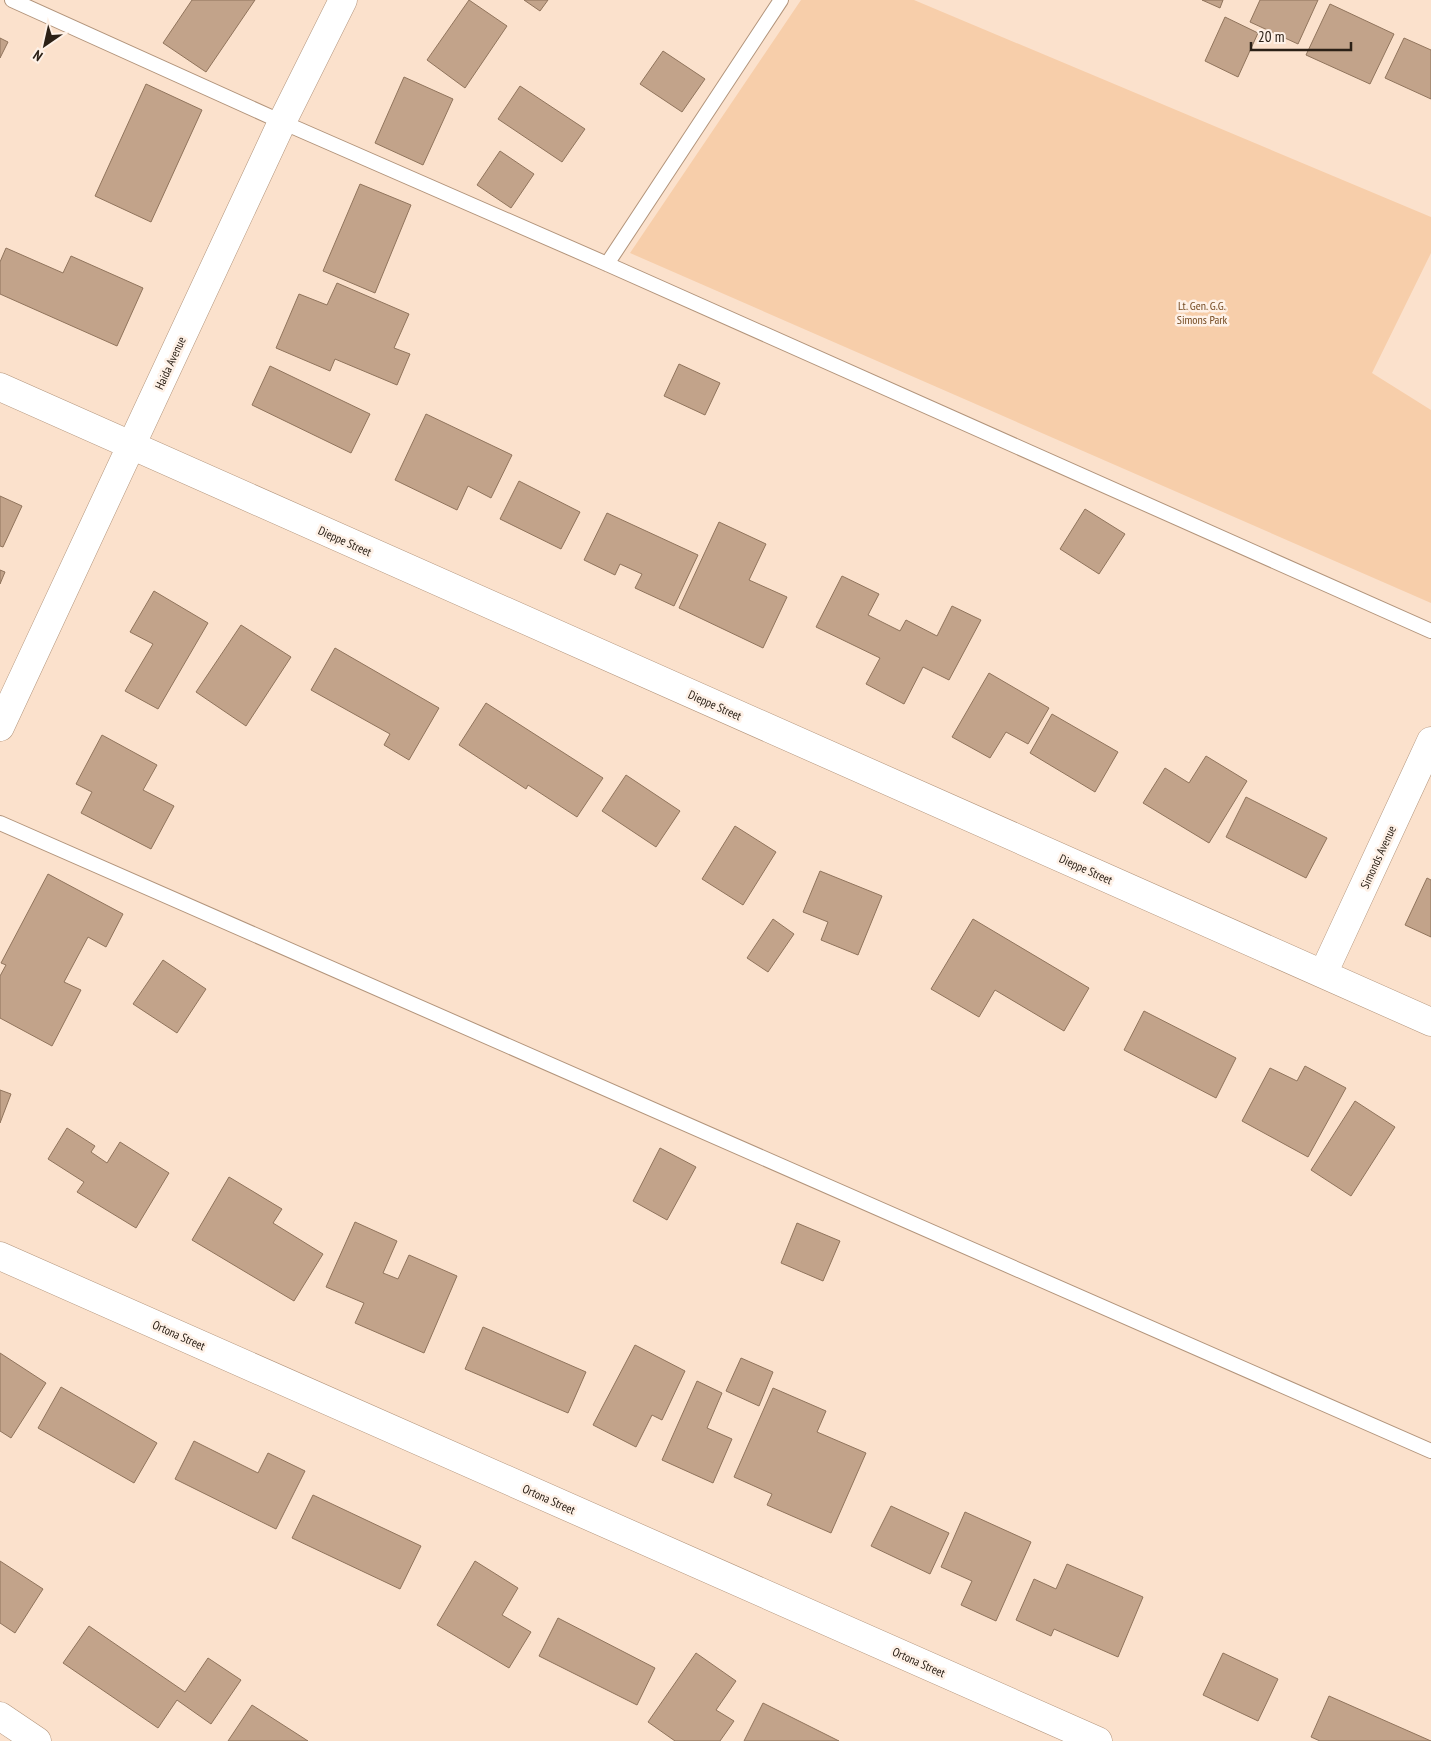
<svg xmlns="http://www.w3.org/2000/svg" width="1431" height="1741" viewBox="0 0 1431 1741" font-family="'PT Sans Narrow',sans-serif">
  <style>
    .green { fill: #f7ceaa }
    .building { fill: #c2a38a; stroke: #90745c }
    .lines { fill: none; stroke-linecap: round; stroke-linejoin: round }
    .service-casing { stroke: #b2947b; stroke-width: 16 }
    .minor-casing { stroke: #b2947b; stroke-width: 29 }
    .service { stroke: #fff; stroke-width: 14 }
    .minor { stroke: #fff; stroke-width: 28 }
    .labels { text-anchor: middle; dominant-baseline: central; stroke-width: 5; stroke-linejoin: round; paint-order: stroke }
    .park-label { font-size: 12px; fill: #754b22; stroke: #fef1e7 }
    .street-label { font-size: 12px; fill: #2b2016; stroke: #fef1e7 }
  </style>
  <rect width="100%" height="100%" fill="#fbe1cc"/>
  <path class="green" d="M801,0H914L1431,217V253L1372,373L1431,410V603L630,253Z"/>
  <path class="building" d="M192,0H255L206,72L163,43Z
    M469,0L507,26L465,88L427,60Z
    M524,0H548L540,11Z
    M1202,0H1223L1220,8Z
    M1260,0H1318L1298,44L1250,22Z
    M1330,4L1394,34L1370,84L1306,55Z
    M1225,17L1258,33L1238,77L1205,61Z
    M0,38L8,42L0,58Z
    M1404,38L1431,50V99L1385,78Z
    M663,51L705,79L682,112L640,84Z
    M404,77L453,99L423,165L375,143Z
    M146,84L202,110L151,222L95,196Z
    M520,86L585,129L562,162L498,119Z
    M500,151L534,174L511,208L477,185Z
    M360,184L411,205L375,293L323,271Z
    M6,248L63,273L71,256L143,288L117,346L0,294V262Z
    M337,283L409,314L394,348L410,354L397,385L335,359L330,371L276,348L299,294L327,305Z
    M679,364L720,383L705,415L664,396Z
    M270,366L370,414L351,453L252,405Z
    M426,414L512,455L491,498L468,486L457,510L395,480Z
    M519,481L580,512L561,549L500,519Z
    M0,496L22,506L3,547L0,546Z
    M1085,509L1125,534L1099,574L1060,549Z
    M607,513L698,555L674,606L635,588L642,574L620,564L615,575L584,560Z
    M719,522L766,544L749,580L787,597L763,648L679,608Z
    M0,570L5,572L0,584Z
    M842,576L879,594L868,615L900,631L906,620L937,636L952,606L981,620L949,680L923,667L904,704L866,684L880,658L816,627Z
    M154,591L208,623L158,709L125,691L153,644L130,632Z
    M241,625L291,657L246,726L196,692Z
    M335,648L439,708L409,760L384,745L390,734L311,690Z
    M989,673L1049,708L1028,744L1006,732L990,758L952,737Z
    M486,703L603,778L577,817L528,785L526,789L459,745Z
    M1052,714L1118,752L1095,792L1030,753Z
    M102,735L157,765L143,790L174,806L151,849L81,813L92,792L76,784Z
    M1206,756L1247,781L1209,843L1143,803L1165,768L1189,783Z
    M626,775L680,811L656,847L602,811Z
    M1246,797L1327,838L1306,878L1226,837Z
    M735,826L776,852L743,905L702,879Z
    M820,871L882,896L858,955L821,940L828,922L803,912Z
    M48,874L123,914L106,947L88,937L64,982L81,990L52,1046L0,1018V976L6,965L1,963Z
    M1427,878L1431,880V937L1405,925Z
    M773,919L794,934L768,972L747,958Z
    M973,919L1089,988L1064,1031L995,990L979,1017L931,989Z
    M163,960L206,989L177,1033L133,1004Z
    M1144,1011L1236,1058L1216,1098L1124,1050Z
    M1305,1066L1346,1088L1308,1157L1242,1121L1270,1068L1297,1081Z
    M0,1090L11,1094L0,1123Z
    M1355,1101L1395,1127L1351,1196L1311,1170Z
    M67,1128L95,1146L91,1152L107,1163L120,1142L169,1173L136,1228L77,1192L84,1182L48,1159Z
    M660,1148L696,1167L667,1220L633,1201Z
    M229,1177L282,1209L273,1223L323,1254L294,1301L192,1240Z
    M355,1222L397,1241L383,1273L398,1279L409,1255L457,1276L424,1353L355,1323L364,1303L326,1287Z
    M797,1223L840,1241L823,1281L781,1263Z
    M483,1327L586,1372L568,1413L465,1369Z
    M635,1345L685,1371L662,1420L652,1415L636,1447L593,1425Z
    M0,1353L46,1383L11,1438L0,1431Z
    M741,1358L773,1372L759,1406L726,1391Z
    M697,1381L722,1393L707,1428L732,1439L713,1483L662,1460Z
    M61,1387L157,1443L134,1483L38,1428Z
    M773,1388L826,1411L817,1432L866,1453L831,1533L767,1505L772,1494L734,1477Z
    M194,1441L258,1473L268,1453L305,1471L276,1529L175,1479Z
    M313,1495L421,1546L400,1589L292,1538Z
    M891,1506L949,1533L930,1574L871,1546Z
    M965,1512L1031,1542L996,1621L961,1605L972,1581L941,1567Z
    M0,1561L43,1589L15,1633L0,1623Z
    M475,1561L518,1588L502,1615L531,1632L509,1668L437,1625Z
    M1067,1564L1143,1597L1118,1657L1054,1629L1051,1636L1016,1620L1034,1579L1056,1589Z
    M558,1618L655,1668L637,1705L539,1656Z
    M89,1626L185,1692L208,1658L241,1680L211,1724L177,1700L158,1728L63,1663Z
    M696,1653L736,1681L716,1710L734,1721L720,1741H675L648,1722Z
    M1223,1653L1278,1679L1258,1721L1203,1695Z
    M1329,1696L1431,1741H1320L1311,1737Z
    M763,1703L839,1741H744Z
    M252,1705L308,1741H228Z"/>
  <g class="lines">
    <g class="service-casing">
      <path id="service" d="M12,0L282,122L607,264L1431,631
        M607,264L781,0
        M0,823L1431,1451"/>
    </g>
    <g class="minor-casing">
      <path id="minor" d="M0,387L1431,1022
        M0,727L282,122L343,0
        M1323,974L1431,741
        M0,1256L1098,1741
        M0,1716L37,1741"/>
    </g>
    <use href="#service" class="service"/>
    <use href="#minor" class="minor"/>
  </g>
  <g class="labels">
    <g class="park-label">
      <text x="1202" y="305">Lt. Gen. G.G.<tspan x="1202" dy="14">Simons Park</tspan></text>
    </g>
    <g class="street-label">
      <text transform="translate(170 363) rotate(-65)">Haida Avenue</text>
      <text transform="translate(345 541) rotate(24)">Dieppe Street</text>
      <text transform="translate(715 705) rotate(24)">Dieppe Street</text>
      <text transform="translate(1378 857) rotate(-65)">Simonds Avenue</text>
      <text transform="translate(1086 869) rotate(24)">Dieppe Street</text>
      <text transform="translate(179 1335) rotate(24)">Ortona Street</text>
      <text transform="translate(549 1499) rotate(24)">Ortona Street</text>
      <text transform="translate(919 1662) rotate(24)">Ortona Street</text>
    </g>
  </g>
  <g transform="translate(45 45) rotate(214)" stroke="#fef1e7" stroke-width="4" paint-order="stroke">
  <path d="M0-4L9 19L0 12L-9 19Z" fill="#2b2016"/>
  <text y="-8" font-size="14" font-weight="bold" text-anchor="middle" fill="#2b2016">N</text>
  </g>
  <path d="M1251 42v8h100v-8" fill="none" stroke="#2b2016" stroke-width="2.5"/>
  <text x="1258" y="42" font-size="15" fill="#2b2016" stroke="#fef1e7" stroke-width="4" paint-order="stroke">20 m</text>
</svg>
